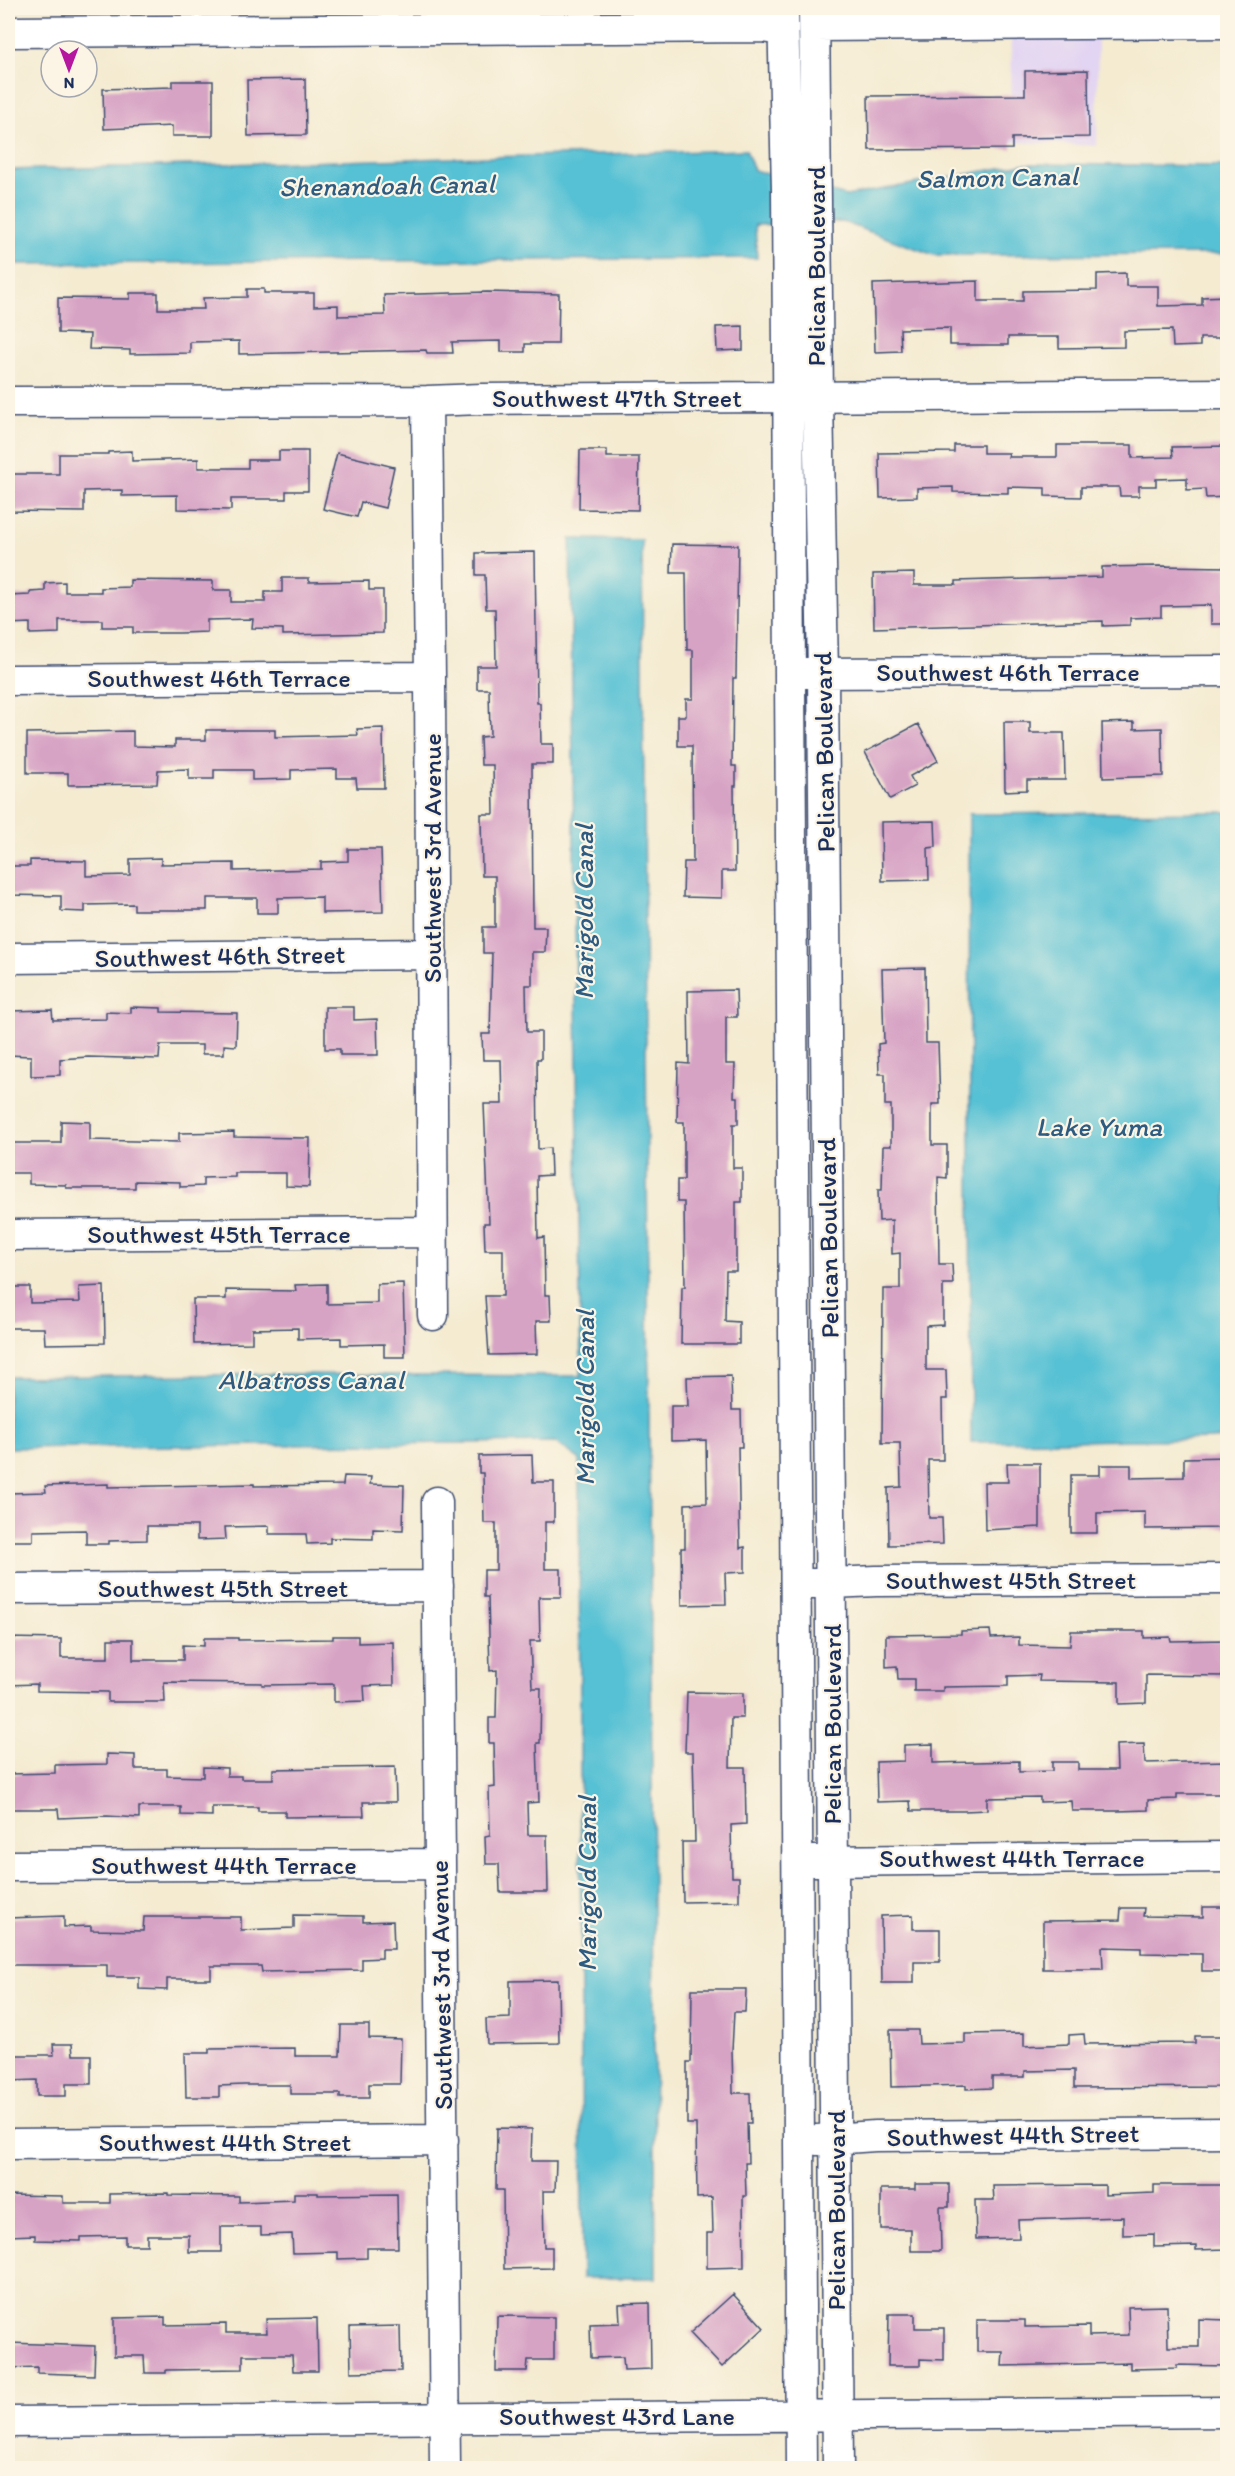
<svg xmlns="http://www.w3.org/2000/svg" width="1235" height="2476" viewBox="0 0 1235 2476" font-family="Itim,sans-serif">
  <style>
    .built { fill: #e2d4f3 }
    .water { fill: #57c1d4; stroke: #397899; stroke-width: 1.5 }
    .building { fill: #d7a3c5 }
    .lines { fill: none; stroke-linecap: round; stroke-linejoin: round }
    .minor-casing { stroke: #3c4b6f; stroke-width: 33 }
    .minor { stroke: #fff; stroke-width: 30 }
    .labels { text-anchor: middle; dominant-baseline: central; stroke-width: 4.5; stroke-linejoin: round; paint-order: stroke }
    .street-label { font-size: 26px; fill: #1b2f5e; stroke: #fcf5e5 }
    .water-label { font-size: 27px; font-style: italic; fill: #2d5b81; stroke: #fcf5e5 }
  </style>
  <rect width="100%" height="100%" fill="#fcf5e5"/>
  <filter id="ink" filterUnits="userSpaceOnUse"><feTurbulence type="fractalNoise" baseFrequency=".0167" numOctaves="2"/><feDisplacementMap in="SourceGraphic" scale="12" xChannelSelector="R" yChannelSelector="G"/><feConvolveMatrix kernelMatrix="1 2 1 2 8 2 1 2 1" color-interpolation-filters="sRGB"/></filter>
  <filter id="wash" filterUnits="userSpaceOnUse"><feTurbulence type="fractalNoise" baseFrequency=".008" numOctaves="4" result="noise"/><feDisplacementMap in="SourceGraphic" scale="24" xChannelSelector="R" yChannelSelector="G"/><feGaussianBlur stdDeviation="1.35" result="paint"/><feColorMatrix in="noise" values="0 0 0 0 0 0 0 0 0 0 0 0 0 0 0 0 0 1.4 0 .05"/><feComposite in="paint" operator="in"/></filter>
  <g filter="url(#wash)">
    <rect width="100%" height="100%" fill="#f4ebd1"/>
    <path class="built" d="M1012,8H1227V12L1098,16L1097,146L1011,142Z"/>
    <path class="water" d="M746,150L754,170L846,196L1023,164L1227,166V254L934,255L843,222L755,225L757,258L8,264V170Z
      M570,539L642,540L656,2278H582L579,1459L555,1442L8,1448V1377L285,1374L581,1376Z
      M1227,812V1439L971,1442L969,814Z"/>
    <g id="blocks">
      <path class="building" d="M1088,70L1089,137L1012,138V149L869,150L868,96L1025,95V71Z
        M305,79L306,135L248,136L247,80Z
        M172,81H213V136H172V126L104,129L103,89L172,87Z
        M1126,273V286H1158V306L1202,305V297L1227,296V338H1200V346L1173,347L1172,330L1124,331V347L1059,348V337H1008V345H950V328L900,329L901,351L875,352L873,284L978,281V301H1023V291L1097,290V274Z
        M247,289H264V293H314V306L338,305V316L385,315L384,295L487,292L559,294L558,344H525V352H501V341L452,342L453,353H427L426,350L239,354V341L190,342V353L130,354V350L89,349L90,334L58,333V298L130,299V293H158V309H204L203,298L247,297Z
        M743,326V350L717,351L716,327Z
        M954,445H983V453H1009L1008,457H1057V445H1132V458L1173,457L1172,447L1227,446V497L1206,498L1205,489L1187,490V478L1156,479V486H1139V496H1120L1119,487H1081V497L1045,496V488L1008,487V493L953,492V487L917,488V497L880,498L879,453L954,452Z
        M580,450H607V457H639L638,510L579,509Z
        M132,451V461L198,459V468H248V460H279V451H308V491H286V499H231V510L177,509V495L122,496V490L84,491V512L10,511V500H8V474H59V454H108V452Z
        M337,453L394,467L385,508L361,502L357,517L323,509Z
        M672,544L738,545L736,678H733L732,766H736V786H734L735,871H722V898L683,897L684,862H693L692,746H678V716H686V699H693V650H687L686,573H671Z
        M535,552L537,703H540L541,744H553V764H532L533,927H546L545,952H532V985H526L527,1032H541V1059H537L538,1149L550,1148L551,1175L537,1176L538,1238L544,1237L545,1295H550L551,1321H536L537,1354L489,1355L485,1296H503V1250H485L484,1223H489L484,1104H502L501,1060H483L482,1034H490L492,953H483V927H495V876H482L481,814H494L493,765H481L480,737L490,736L489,689H477V666H496L495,609H486L485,575H476V553Z
        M1160,566L1227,567V624H1211V605L1161,606V617L1130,618V625L1103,626V621L874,628L873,574L914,573V585H956V581L1102,577V567Z
        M282,578H309V582L369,581V590H383V633L283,635V629L252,628L253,619L207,620V632L180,633H133V627H102V620H59V633L30,634V623L8,624V596L30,595V592L45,591V583L65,582V592H101V588L130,587V580L213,581V590H231V602H265V592H282Z
        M1004,722H1030V733H1064L1065,780H1027V790L1005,791Z
        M1134,722V729L1162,728L1163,776L1103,778L1102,723Z
        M918,724L938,761L910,776L915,786L890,799L865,752Z
        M383,728L384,788H357L356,778H337V769L291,770V779L252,780V770H214V779H189V769L158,770L157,784L68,785V773H27V733L133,731V746L175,747V740H206V730H275V737L358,735L357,729Z
        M935,821L936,847L928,848L929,880L882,881L881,822Z
        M348,849H381L383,912L322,913V897L278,898V913H257V898H207V910H134V904L85,905V912L61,911V896L8,895V866H30V860L86,861V876L130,875V859L161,858V864L234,863V871L321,869V862L348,861Z
        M925,968L926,1043H938L940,1104H932V1145H947V1178L938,1177L939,1264H952L953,1284H943V1325L926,1326V1370H946L947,1399H942L943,1460H928L929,1518H942L943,1544L889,1545L888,1488L901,1487L900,1443H882L883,1289H900V1253L892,1254V1220L879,1221L878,1190H882L883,1146H891V1105H885V1074H879L878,1044L884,1043L882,969Z
        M736,990L737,1017H726V1064H735L734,1097H738V1124H733V1168H742V1202H736V1271H726L725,1321L739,1322V1344H681L682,1287H685L684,1202H677V1180H684V1122H677L678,1063L689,1064L688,991Z
        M131,1007L161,1008V1012L237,1013L236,1046L224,1045V1054H202V1045H160L159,1059L88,1057L60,1059V1075L31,1076V1056L8,1055V1011L52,1010L53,1020L106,1019V1012L131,1013Z
        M325,1007H354V1020L377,1019L378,1055H340V1049H325Z
        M61,1121L90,1122V1140L179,1142V1133L234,1132V1137L310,1138L309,1187L286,1186V1173H235V1177L203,1178V1186L180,1187V1182L135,1181V1188H66V1185L29,1184V1173H8V1143H61Z
        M403,1283L405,1357H384V1344L341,1345V1338L298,1339V1328L252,1329V1343L194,1344L193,1299H226V1290L296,1291L295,1285L327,1284V1304L377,1303V1284Z
        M104,1286L105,1343L45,1344L44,1328H8V1287H30V1303L80,1302L79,1287Z
        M731,1376L732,1410H741L742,1447H738L740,1548L745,1547V1572L725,1573L726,1604L682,1605L681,1548H685V1504L707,1503L706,1440L671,1441V1406H688L687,1377Z
        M532,1455L533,1482H554V1522H545V1569H561V1597H539L540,1641H530L532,1688H541L540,1743H537L539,1802L527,1803L528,1835H547L548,1892H500L499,1864H486L485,1836L490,1835L489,1788L495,1787L494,1743H489V1718H496L497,1670L490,1671L488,1597H484V1570H496V1523H484L483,1473H479V1456Z
        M1227,1457V1528L1145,1529V1512L1097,1513V1533H1071V1475H1100V1465H1131V1478L1184,1477V1458Z
        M1007,1463H1040V1527L985,1530L984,1482H1008Z
        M344,1476L371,1477L370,1484L404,1485L403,1530L373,1529V1539L330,1538V1543L307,1544L306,1534H269V1526L225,1527L226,1539L197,1540V1526H147V1540L109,1541V1544H86V1530L33,1531V1541H8V1493L46,1492L45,1486L108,1484V1487L254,1484V1486L343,1485Z
        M990,1630L991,1638L1019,1637V1645L1070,1646L1071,1631H1144V1638L1170,1637L1171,1641L1227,1640V1676L1146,1675V1703L1119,1704V1682L1039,1681L1040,1675L1008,1676V1686L943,1687V1691H914V1679H898L897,1666L886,1667V1635L961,1634V1631Z
        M333,1636H358V1643L393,1642L394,1685L364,1686L365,1701L334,1702V1684L262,1685V1683L164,1682L165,1702H108V1692L37,1691V1684L8,1685V1638L61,1639V1658H108V1639H133V1660H183V1645L204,1646V1638H238V1640L333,1639Z
        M687,1692L743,1693V1718H731L730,1767H745L746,1824L731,1825L732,1877H739V1901L683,1902L682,1842H695L693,1752H685Z
        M933,1744V1763L1019,1761V1772L1052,1771V1762H1078V1770H1117L1116,1745L1144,1744L1145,1763L1227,1761V1794H1177V1799L1148,1800V1810L1118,1811H1072L1071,1801L1040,1802V1797L987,1798V1810L964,1811H911L910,1801L877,1802L876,1762L904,1761V1745Z
        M107,1754L135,1755V1769H167V1776L203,1777V1767L227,1768V1776H241V1779H273V1769L395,1767L396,1802H363L364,1816L285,1817V1811H258V1807H212V1816L181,1815V1807H139V1818L107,1816L59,1818L58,1809H8V1774L55,1773V1765L107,1764Z
        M1203,1907H1226L1227,1971H1202V1954L1141,1953V1948L1102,1947L1103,1969H1043V1921L1120,1920L1121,1908H1144L1143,1916L1203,1917Z
        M294,1915L363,1916V1922L393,1921L394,1949H382V1958L362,1959V1970L262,1972L261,1966H211V1979H167V1990L139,1989V1977H107V1965H8V1918L64,1916V1927L91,1926V1930L143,1931L144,1917H241V1930L294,1928Z
        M913,1915V1929H940V1962H914V1983H882L881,1916Z
        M558,1980L559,2043L487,2044L486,2019L510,2018V1981Z
        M692,1989H746L745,2012H734L732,2050L733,2093H750L751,2123H747L748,2163H745L746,2196H743L744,2267L707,2268V2233H713L712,2197L697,2198L696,2124H687V2062H691Z
        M341,2025H369V2038L401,2039L400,2084H369V2098H340V2094H290V2085H244L219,2086V2097H186L185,2053H209V2049L295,2048V2056H340Z
        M890,2030H918L919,2044L965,2043V2034L1024,2033V2046L1069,2044V2035L1084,2034L1085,2044L1195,2043V2036H1227V2087L1074,2088V2070L1025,2071V2077H992V2088L966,2089V2085L891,2087Z
        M53,2044H72L73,2055H91V2084H66V2096H37V2080L8,2081V2055H54Z
        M497,2128L532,2129L531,2161H556L555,2191H543L544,2247H552V2268L504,2269L503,2190H496Z
        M915,2184H949V2207H940L941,2251H911V2229H881V2189H915Z
        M1105,2185V2195L1154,2193V2185H1227V2249L1196,2250V2246L1154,2247V2234L1123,2235V2217L1018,2220L1019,2238L976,2239L975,2200H994L993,2186Z
        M168,2193V2195L239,2196V2202L294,2200V2193H318V2195L397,2194L398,2248H367V2258L338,2259V2252L293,2253L292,2234L261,2235V2227H221V2252H189V2235H147V2245H125V2236L81,2237V2241L35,2240V2235L8,2236V2195L63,2196V2203H110V2194Z
        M733,2294L764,2328L722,2367L690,2333Z
        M650,2303L651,2369L624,2370L623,2357L591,2358L590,2324L620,2323L619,2304Z
        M1167,2306L1168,2347H1199V2319L1227,2320V2366L1177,2365V2368L1130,2369V2363L1002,2366L1003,2352H977V2320H1025V2327L1089,2326V2336L1129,2335L1128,2307Z
        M889,2314H915V2328H944V2360L920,2359V2366H888Z
        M497,2316L554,2317V2360H528L527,2371H496Z
        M165,2317V2325L226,2324V2333H267L266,2319L317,2318L318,2371H293L292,2355H243V2369L166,2370V2373H145L144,2356H114V2318Z
        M400,2326L401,2371L351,2372L350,2327Z
        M8,2343L95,2346L94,2375L37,2373V2367L8,2368Z"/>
    </g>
  </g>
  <g filter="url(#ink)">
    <use href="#blocks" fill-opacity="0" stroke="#3c4b6f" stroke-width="1.5"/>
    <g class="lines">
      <g class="minor-casing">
        <path id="minor" d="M783,8L787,191L801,2468
          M814,8L818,397L823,674L838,2468
          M815,26L1228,23
          M8,32L761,27L783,30
          M427,401L430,677L433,1315
          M8,402L427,401L482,399L1228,394
          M805,673L1228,671
          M8,680L430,677
          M8,958L432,954
          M8,1235L431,1232
          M437,1502L445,2468
          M811,1584L876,1581L1228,1579
          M8,1589L438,1586
          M814,1861L1228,1857
          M8,1866L440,1864
          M817,2140L875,2136L1228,2133
          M8,2144L443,2140
          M8,2422L1228,2412"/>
      </g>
      <use href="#minor" class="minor"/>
    </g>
  </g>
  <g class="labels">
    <g class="street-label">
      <text transform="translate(816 266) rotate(-90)">Pelican Boulevard</text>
      <text x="617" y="398">Southwest 47th Street</text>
      <text x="1008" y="672">Southwest 46th Terrace</text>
      <text x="219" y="678">Southwest 46th Terrace</text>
      <text transform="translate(824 752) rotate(-91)">Pelican Boulevard</text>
      <text transform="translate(432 858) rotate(-90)">Southwest 3rd Avenue</text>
      <text transform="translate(220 956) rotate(-1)">Southwest 46th Street</text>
      <text x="219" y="1234">Southwest 45th Terrace</text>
      <text transform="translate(828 1238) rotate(-91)">Pelican Boulevard</text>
      <text x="1011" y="1580">Southwest 45th Street</text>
      <text x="223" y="1588">Southwest 45th Street</text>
      <text transform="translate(832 1724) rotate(-90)">Pelican Boulevard</text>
      <text x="1012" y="1858">Southwest 44th Terrace</text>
      <text x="224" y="1865">Southwest 44th Terrace</text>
      <text transform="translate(441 1985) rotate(-91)">Southwest 3rd Avenue</text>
      <text transform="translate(1013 2135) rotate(-1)">Southwest 44th Street</text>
      <text x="225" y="2142">Southwest 44th Street</text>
      <text transform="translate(836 2210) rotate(-90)">Pelican Boulevard</text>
      <text x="617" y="2416">Southwest 43rd Lane</text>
    </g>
    <g class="water-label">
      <text transform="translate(997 177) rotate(-1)">Salmon Canal</text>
      <text transform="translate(387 185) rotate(-1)">Shenandoah Canal</text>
      <text transform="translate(583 912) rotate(-90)">Marigold Canal</text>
      <text x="1099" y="1126">Lake Yuma</text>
      <text x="311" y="1379">Albatross Canal</text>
      <text transform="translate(584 1398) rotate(-90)">Marigold Canal</text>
      <text transform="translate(586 1884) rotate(-90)">Marigold Canal</text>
    </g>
  </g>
  <rect width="1235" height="2476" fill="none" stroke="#fcf5e5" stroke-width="30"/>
  <g transform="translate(69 69) rotate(180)"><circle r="28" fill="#fcf5e5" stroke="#a2a6af" stroke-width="1.5"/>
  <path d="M0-4.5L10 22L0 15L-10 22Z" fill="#b5179e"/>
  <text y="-9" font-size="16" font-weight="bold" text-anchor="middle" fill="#1b2f5e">N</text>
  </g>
</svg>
